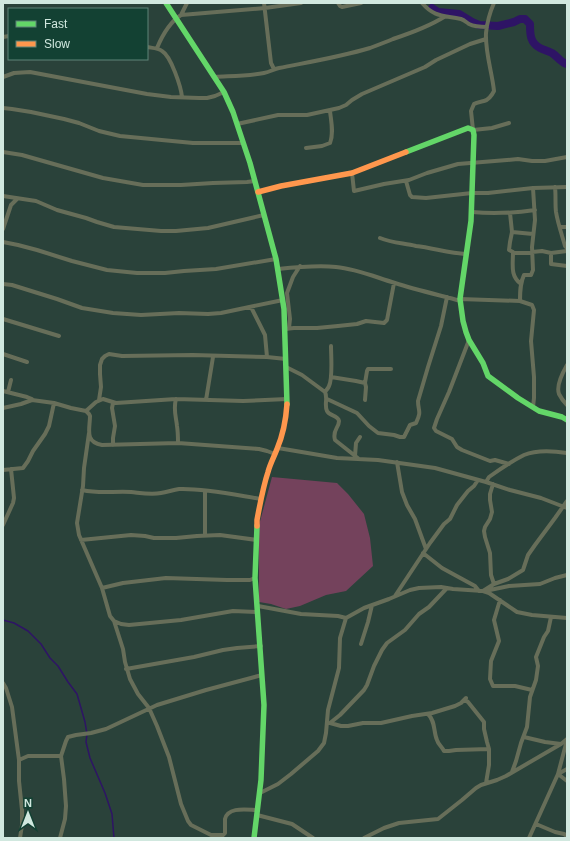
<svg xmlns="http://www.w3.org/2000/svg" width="570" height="841" viewBox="0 0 570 841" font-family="Arial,sans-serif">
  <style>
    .green { fill: #74425c }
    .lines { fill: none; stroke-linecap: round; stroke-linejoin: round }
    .stream { stroke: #2e1465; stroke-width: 1.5 }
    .river { stroke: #2e1465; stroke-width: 8 }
    .street { stroke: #676e59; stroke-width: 4 }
    .fast { stroke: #63d668; stroke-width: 5.5 }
    .slow { stroke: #ff974d; stroke-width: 5.5 }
  </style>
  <rect width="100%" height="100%" fill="#2a423a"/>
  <path class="green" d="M272,477L337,483L348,494L364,514L370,538L373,566L346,591L326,595L300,606L286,609L271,604L259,602V525Z"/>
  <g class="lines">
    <path class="stream" d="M3,620L14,623L28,631L41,644L50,658L58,666L68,682L77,694L85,722L87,734L86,742L90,758L105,793L112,814L114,838"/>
    <path class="river" d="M432,8L438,12L459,14L472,22L479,25L498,26L514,22L520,19H525L530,24C530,34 530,43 540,48C544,50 548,51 552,53C557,56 561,63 567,64"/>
    <path class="street" d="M264,3L271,63L274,69
      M338,3L340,6L342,7L361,3
      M422,3C435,18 444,15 461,19C464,20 466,22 469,24C475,27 481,27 487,27
      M494,3C490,12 487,23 486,33C485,52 492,72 494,91C492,95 488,100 484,101C480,102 477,102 474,104L471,111L473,130L492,128L509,123
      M181,15L187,3
      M3,37L9,36
      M147,47C152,48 158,48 162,51C171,56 181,87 182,97
      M157,48C162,36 170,22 181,15L265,8L301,3
      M3,77L14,73L30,72L147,94L171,97L199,98H207L215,96L224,92
      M215,77C231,76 248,76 264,73C270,72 274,69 279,68C309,62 340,57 370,48C378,45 386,42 393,39C411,33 428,27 444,17
      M3,108L12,109L31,112L64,119L79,123L99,131L120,136L193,143H243
      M237,124L278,115H307L339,108L346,105L352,100L362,94L425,67L436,60L470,44L486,39
      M306,148L322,146L330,143C334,133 331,121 330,111
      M3,152L22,155L103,178L143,185H181L213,183L247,182L255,181
      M352,173L354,191L384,184L409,180L427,173L458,164L507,160L518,159L532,161H545L567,157
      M406,181L410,195L412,197L426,198L472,193H488L533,188L567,187
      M555,187C556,195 555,204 556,212C558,224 562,235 565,246L567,248
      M3,196L36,201L57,210L86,218L97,222L114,227L161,231H176L208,228L264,215
      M472,212C493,214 514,213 535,210
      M510,213L512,232L510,242L509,250L513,252C513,265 510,276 521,284
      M560,227H567
      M3,229L11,205L17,199
      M512,232L533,234
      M380,238C392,243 403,243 416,246C433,248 449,253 466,254
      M3,242L18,245L37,250L72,261L107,270L137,273H165L184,271L216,269L276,259
      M532,252L542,251L551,253L567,251
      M513,253H532
      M551,253V264L567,266
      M278,269C297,267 316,265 336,267C357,269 375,277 395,283C417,290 439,295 461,301
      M3,284L12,285L57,299L82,308L113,313L141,315L179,313L208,314L221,313L283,300
      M460,299L520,301L532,305L534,310L531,341L534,377V398L533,407
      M520,301C520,292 520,283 524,275H531L533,270L532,247L535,220L533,188
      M251,307L265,335L267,357
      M3,319L59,336
      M289,328L290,319L287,293L293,277L300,266
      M285,329L294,328H317L338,326L357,324L366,321L384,323L387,320L394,283
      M469,340L449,392L437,419L434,428L436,431L452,439L457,447L462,450L490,461L495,460L509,464
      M3,354L27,362
      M567,365C563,372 556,386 559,394C561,398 564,402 567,405
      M286,367L302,375L325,392C328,398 324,405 327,411C329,416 338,415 339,421C339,428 332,430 335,440L359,459
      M331,377L356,381L365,383L366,387L365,400
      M365,383L367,371L368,369H391
      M3,391L27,397L32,399
      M8,392L11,380
      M325,392C326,390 328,389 329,386C333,378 331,356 331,346
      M176,399C173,409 176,416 177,426C178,432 178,437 178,443
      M327,399L357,413L369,426L378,433L394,435L400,437H404L410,425L416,423C422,411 418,411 418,401L428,367L441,326L447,297
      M99,400L101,387L100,374V365L102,359L105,356L109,354L122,356L193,355L267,357L286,359
      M206,400L213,357
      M113,403L112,408L115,426L113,438V445
      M3,408L21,404L32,400L54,403L71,408L86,411L89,414L90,416C90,429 84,442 102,445L178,443L259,449L267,451L275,454
      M86,411L96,402L103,399L116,403L176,399L243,401L287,399
      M89,433L84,468L83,486L77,523L79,535L102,588L110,616L114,621L121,624L129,625L181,620L233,611L258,612
      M278,448L337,458L378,460L435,468L486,482L510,490L541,498L567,508
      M355,456L356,443L360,437
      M397,462L402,492L407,505L415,519L426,549
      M3,470L23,468L28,461L33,451L45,434L49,426L54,403
      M486,482L489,477C500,469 512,461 524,455C536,450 554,451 567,453
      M493,484L490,494V500L492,512L490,519L485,527L484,531L485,537L490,553L491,575L494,584
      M82,490C100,494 113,491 131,492C141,493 151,495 161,493C167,492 173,490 179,489C204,488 236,495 261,499
      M205,491V535
      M3,525L13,503L14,498L11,469
      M81,540L131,535L145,536L154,538H176L197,536L220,535L257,540
      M423,553L442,568L475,586L479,591
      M102,588L123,583L166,578L227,580H250L255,578
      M483,591L494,584L508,579L523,570L528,555L535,545L555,518L567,501
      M485,591L509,586L540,584L555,578L567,575
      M395,596L430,543L444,524L450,519L457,505L468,491L474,486L478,480
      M500,600L494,620L499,641L491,661L490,679L493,686H515L532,690
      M258,606L301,614L338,616L346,618
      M114,621L123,649L125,662L130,679L138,694L149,708L157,726L169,757L181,804L188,821L191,825L211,835H223L225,833C225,828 225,824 225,819C228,806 248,810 258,810
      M361,644L368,622L372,605
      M126,669L194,657L223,650L237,648L261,646
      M3,683L6,688L12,707L19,760V781L22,810V825L20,838
      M465,700L468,702L484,722V729L487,742L489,749V765L486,783
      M428,714C436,722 433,731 437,740C438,744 442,747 444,751H449L456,750L489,749
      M330,723L340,715L364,690L367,685L374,666L382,650L387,643L405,630L419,614L429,607L447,588
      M330,723L341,726H348L363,723H381L412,716L432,713L455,706L461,703L466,698
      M524,737L545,742L561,744
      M19,760L28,756H61
      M567,769L558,774L567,781
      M512,772L516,761L521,743L527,727L530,697L536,680L538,666L536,657L544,637L548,631L551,617
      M260,793L278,784L291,774L318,751L324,743L326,733L328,710L339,668L340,638L346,618L364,608L389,599L410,590L419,588L441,587L453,589L483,591L489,593L517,612L532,615L567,618
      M257,815L292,824L313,838
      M536,824L555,832L564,834L567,836
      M60,838L65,819L66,806L64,779L61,756L66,741L68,737L76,735L91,733L106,729L157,705L206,690L262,675
      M364,838L384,828L399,823L438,819L462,800L476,788L481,785L497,780L506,776L561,744L567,739
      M529,838L558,774L567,740"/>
    <path class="fast" d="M166,3L224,92L233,112L250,163L276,259L284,309L287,404
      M406,152L468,128L473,130L474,135L471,221L460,299L463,321L466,332L469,340L483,363L488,376L518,398L539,411L562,417L567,420
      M254,838L261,780L264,705L255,578L257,526"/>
    <path class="slow" d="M258,192L281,186L352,173L406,152
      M257,526V520C260,504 263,487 268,472C270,464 274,457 277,449C283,435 286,419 287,404"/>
  </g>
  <rect width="570" height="841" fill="none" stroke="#d1e8df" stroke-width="8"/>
  <rect x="8" y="8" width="140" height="52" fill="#134133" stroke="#5f8478"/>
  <rect x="16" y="21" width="20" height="6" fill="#63d668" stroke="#5f8478"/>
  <text x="44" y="28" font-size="12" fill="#d1e8df">Fast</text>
  <rect x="16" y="41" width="20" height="6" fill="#ff974d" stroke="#5f8478"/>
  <text x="44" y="48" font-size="12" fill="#d1e8df">Slow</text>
  <g transform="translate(28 813)" stroke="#134133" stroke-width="3" paint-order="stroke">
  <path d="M0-3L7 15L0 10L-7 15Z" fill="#d1e8df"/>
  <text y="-6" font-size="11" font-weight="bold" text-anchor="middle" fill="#d1e8df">N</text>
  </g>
</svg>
